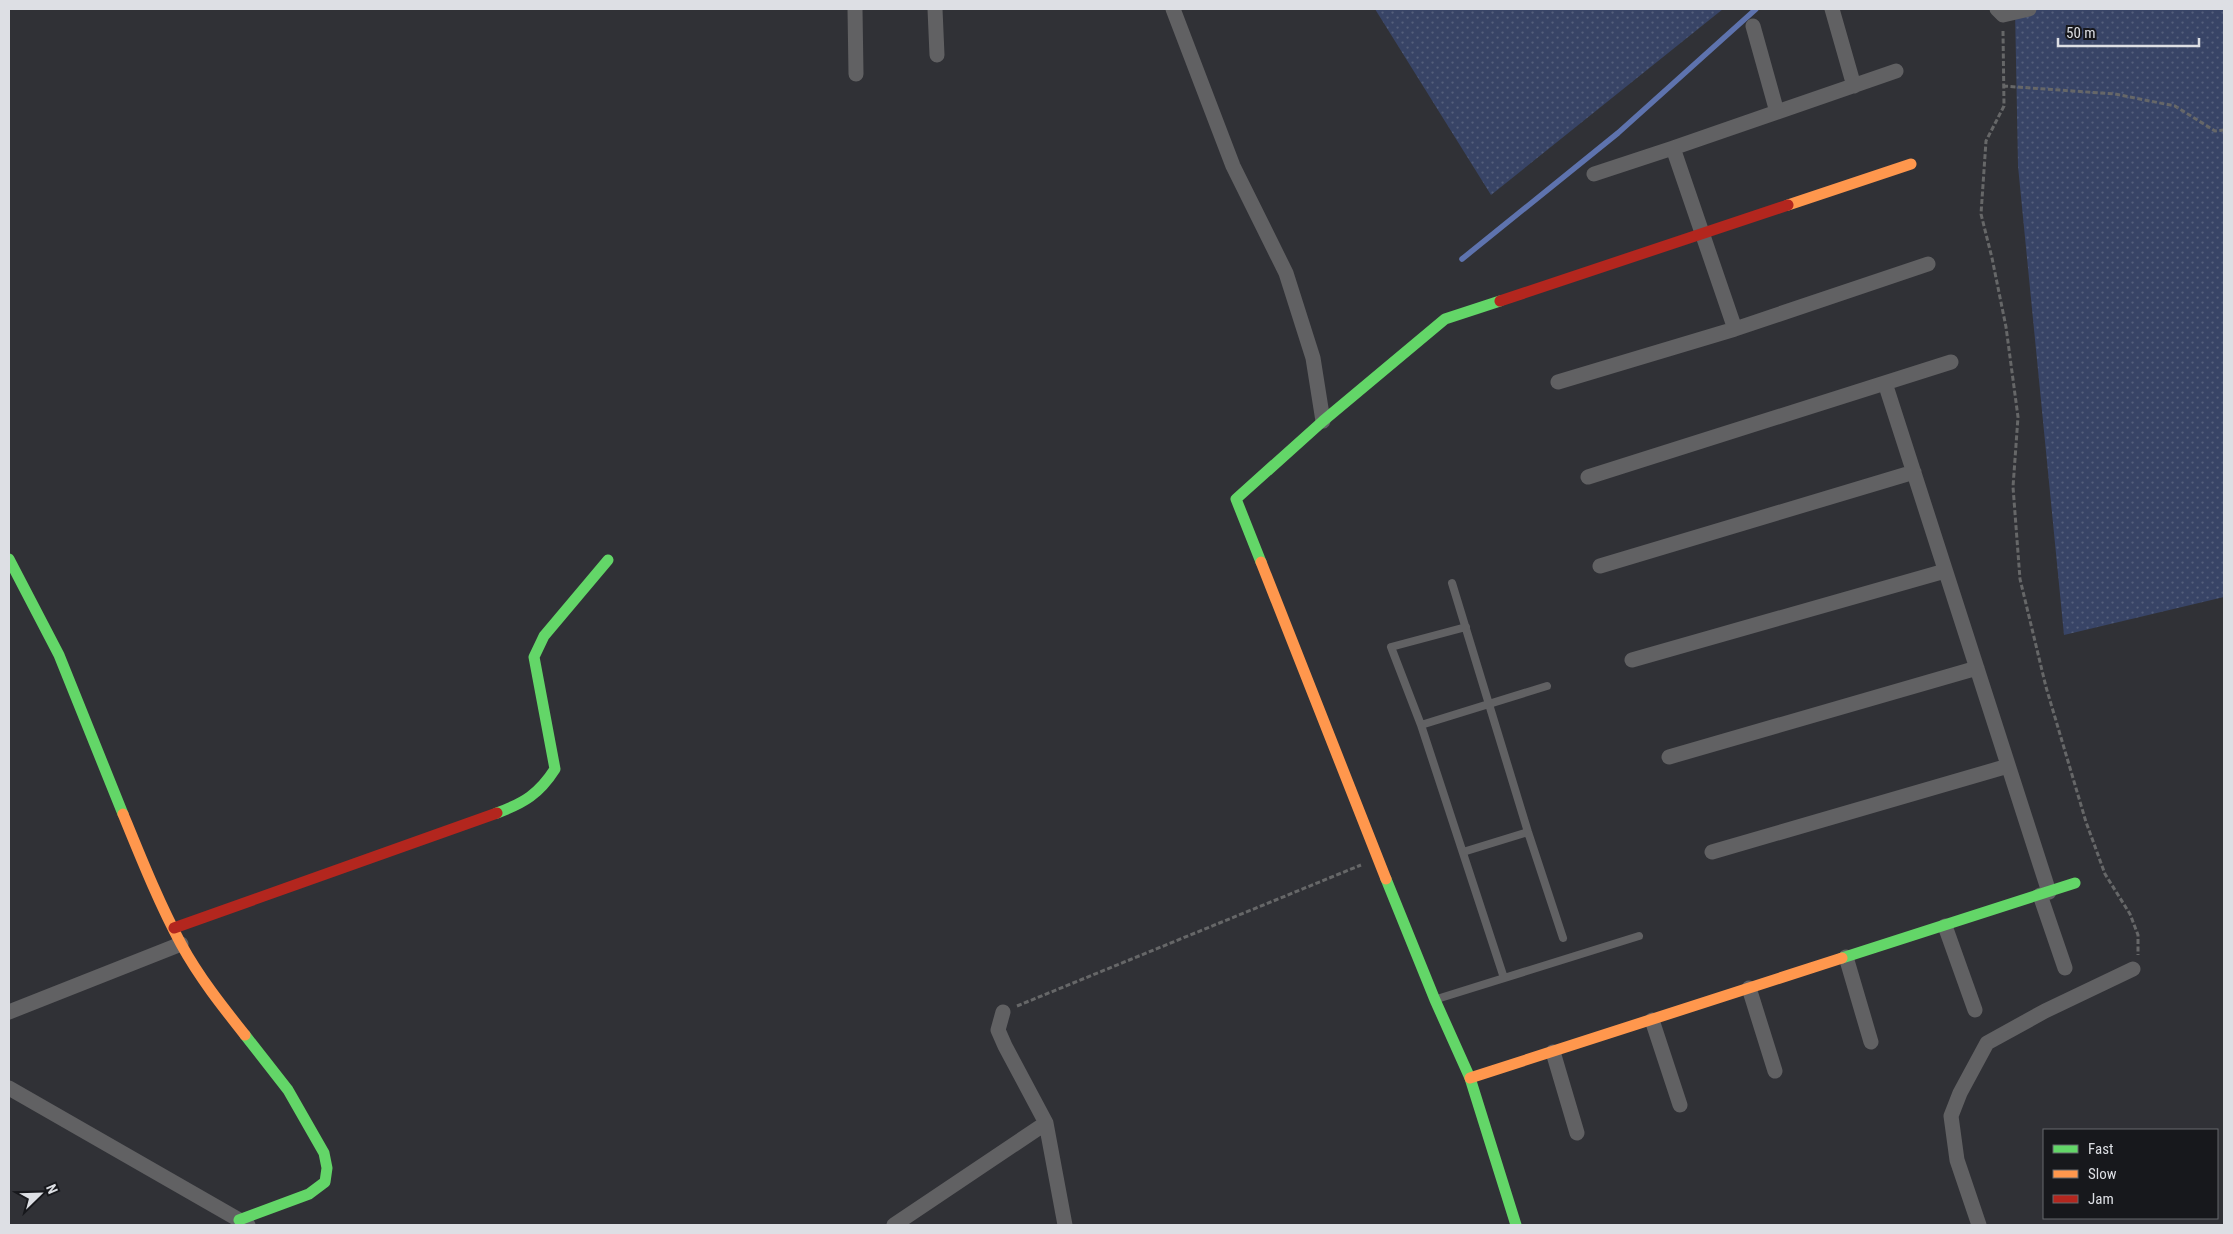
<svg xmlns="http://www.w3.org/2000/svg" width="2233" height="1234" viewBox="0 0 2233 1234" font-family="'Roboto Condensed',sans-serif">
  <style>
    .green { fill: url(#green-dots) }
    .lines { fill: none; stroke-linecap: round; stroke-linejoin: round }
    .stream { stroke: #5e73ae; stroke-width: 5.5 }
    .path { stroke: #666768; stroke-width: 3; stroke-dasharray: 5 2.5; stroke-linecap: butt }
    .lane { stroke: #616163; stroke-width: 8 }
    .street { stroke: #616163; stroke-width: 15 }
    .fast { stroke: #63d668; stroke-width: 11 }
    .slow { stroke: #ff974d; stroke-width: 11 }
    .jam { stroke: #b3261e; stroke-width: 11 }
  </style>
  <defs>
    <pattern id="green-dots" width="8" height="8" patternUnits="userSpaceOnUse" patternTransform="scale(1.25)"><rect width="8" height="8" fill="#384466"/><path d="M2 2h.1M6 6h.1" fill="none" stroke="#545f7c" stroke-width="1.8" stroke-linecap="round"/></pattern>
  </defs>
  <rect width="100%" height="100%" fill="#303136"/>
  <path class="green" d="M1375,9H1723L1491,195Z
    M2015,9H2224V597L2064,635L2018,166Z"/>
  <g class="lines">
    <path class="stream" d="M1462,259L1618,133L1756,9"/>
    <path class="path" d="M2003,31L2004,106L1986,141L1981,214L1992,258L2006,327L2018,417L2013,487L2020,579L2046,687L2086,822L2105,874L2130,914L2138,935V955
      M2003,86L2115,94L2175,106L2215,131L2224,130
      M1017,1006L1361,865"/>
    <path class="lane" d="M1452,583L1528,832L1563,938
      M1421,725L1391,647L1466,627
      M1463,852L1528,832
      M1504,978L1421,725L1547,686
      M1437,999L1639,936"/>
    <path class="street" d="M855,9L856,74
      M935,9L937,55
      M1173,9L1233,166L1286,273L1313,358L1323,421
      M1832,9L1854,86
      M1997,9L2003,15L2029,9
      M1753,26L1777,112
      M1594,174L1673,148
      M1735,329L1673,148L1896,71
      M1558,382L1735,329L1928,264
      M1885,383L2049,892
      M1588,477L1951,362
      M1600,566L1914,472
      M1632,660L1945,571
      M1669,757L1977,668
      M1712,852L2008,766
      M2040,895L2065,968
      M1945,926L1975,1010
      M1846,957L1871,1042
      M1749,988L1775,1071
      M9,1012L181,944
      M1003,1012L998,1030L1005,1046L1046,1123L1065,1225
      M1652,1020L1680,1105
      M1553,1052L1577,1133
      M9,1088L248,1225
      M894,1225L1046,1123
      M1979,1225L1957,1160L1951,1116L1960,1093L1987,1043L2045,1011L2133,969"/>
    <path class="fast" d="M9,559L59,655L123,814
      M1261,562L1236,499L1323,421L1445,319L1500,301
      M497,813C524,803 539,794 555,769L534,657L544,636L608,560
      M1386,879L1435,1000L1470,1078L1516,1225
      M1842,958L2075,883
      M239,1220L309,1194L325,1182L327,1168L324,1153L288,1090L245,1035"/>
    <path class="slow" d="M1788,205L1911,164
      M1261,562L1386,879
      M123,814C141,858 159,903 181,944C199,977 222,1006 245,1035
      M1470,1078L1842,958"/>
    <path class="jam" d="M1500,301L1788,205
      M174,928L497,813"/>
  </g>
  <rect width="2233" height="1234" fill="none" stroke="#dddfe4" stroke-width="20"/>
  <rect x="2043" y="1129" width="175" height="90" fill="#17181c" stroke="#66686c"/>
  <rect x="2053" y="1145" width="25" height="8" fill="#63d668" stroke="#66686c"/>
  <text x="2088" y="1154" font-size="15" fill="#dddfe4">Fast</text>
  <rect x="2053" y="1170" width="25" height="8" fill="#ff974d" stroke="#66686c"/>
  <text x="2088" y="1179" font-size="15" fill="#dddfe4">Slow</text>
  <rect x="2053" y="1195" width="25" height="8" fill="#b3261e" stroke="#66686c"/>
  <text x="2088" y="1204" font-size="15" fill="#dddfe4">Jam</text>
  <g transform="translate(40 1194) rotate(67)" stroke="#17181c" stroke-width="4" paint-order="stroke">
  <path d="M0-4L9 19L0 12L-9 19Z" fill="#dddfe4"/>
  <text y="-8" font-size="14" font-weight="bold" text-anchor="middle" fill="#dddfe4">N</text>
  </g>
  <path d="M2058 38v8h141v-8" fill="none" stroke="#dddfe4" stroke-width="2.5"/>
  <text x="2066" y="38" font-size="15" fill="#dddfe4" stroke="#17181c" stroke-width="4" paint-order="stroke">50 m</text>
</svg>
